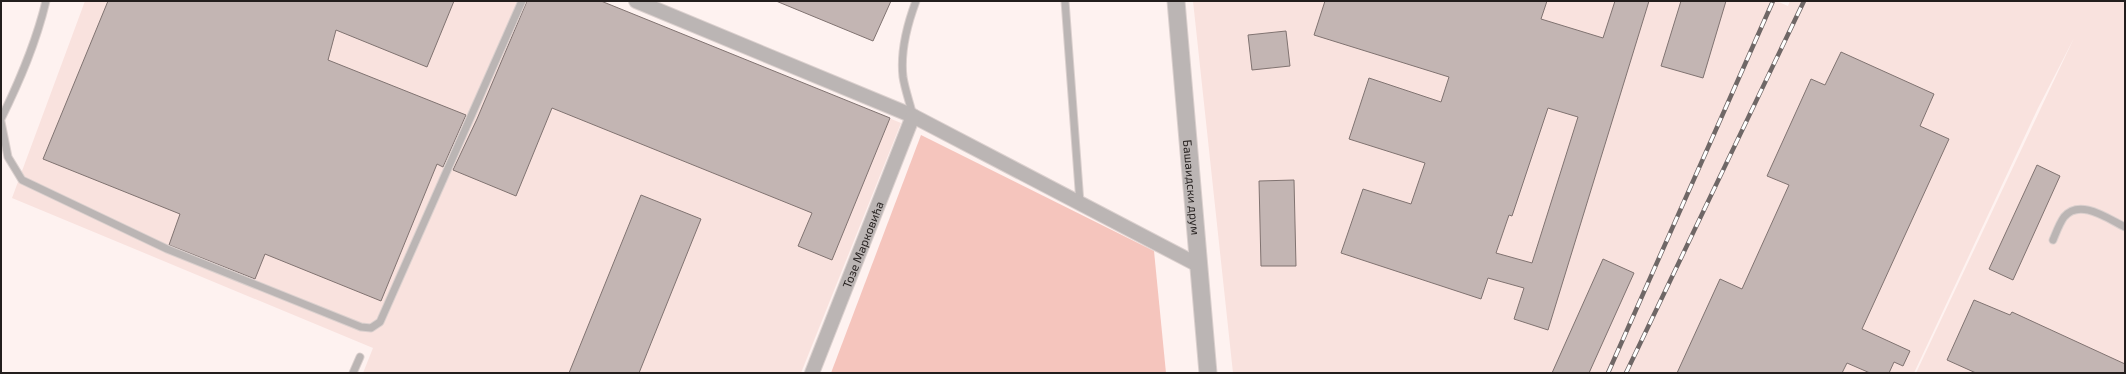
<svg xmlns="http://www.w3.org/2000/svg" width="2126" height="374" viewBox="0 0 2126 374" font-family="'Exo 2',sans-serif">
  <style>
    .built { fill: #f9e2de }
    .green { fill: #f5c5bd }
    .building { fill: #c3b5b3; stroke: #807371; fill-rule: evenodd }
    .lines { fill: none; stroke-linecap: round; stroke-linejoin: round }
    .service-casing { stroke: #dbd0ce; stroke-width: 9 }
    .minor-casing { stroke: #dbd0ce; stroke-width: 16 }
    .tertiary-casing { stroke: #dbd0ce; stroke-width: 19 }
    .service { stroke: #bbb5b4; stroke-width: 7 }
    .minor { stroke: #bbb5b4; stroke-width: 14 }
    .tertiary { stroke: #bbb5b4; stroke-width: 17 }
    .rail-casing { stroke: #6f6766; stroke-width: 4.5 }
    .rail { stroke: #fff; stroke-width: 3; stroke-dasharray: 9; stroke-linecap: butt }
    .labels { text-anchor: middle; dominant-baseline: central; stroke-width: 3.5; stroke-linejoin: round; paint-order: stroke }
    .street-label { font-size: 12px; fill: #231e1d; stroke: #fff }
  </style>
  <rect width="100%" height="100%" fill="#fef2f0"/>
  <path class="built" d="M85,1H601L901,123L801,373H363L373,348L12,198Z
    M1193,1H1776L1788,6L1790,1H2125V373H1916L2074,38L2038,108L1914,373H1233Z"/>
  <path class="green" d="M921,135L1154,251L1166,373H831Z"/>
  <path class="building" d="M108,1H454L427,67L336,30L328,60L466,115L443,167L437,164L381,301L265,254L255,279L169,245L180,214L43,159Z
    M527,1H601L890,118L832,260L798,246L812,213L552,108L516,196L453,170L477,119Z
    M776,1H891L873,41Z
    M1325,1H1547L1541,19L1603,38L1615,1H1649L1548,330L1514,319L1524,288L1488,278L1481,299L1341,253L1363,189L1411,204L1425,163L1349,139L1369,78L1441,102L1449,77L1314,35ZM1548,108L1578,117L1532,263L1496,253L1509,215L1512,216Z
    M1681,1H1726L1703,78L1661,66Z
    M1286,31L1290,66L1252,70L1248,35Z
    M1841,52L1934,94L1920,126L1949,139L1862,329L1910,351L1903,366L1894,362L1889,373H1870L1847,363L1842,373H1677L1720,279L1742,289L1789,185L1767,176L1811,79L1825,85Z
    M2037,165L2060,176L2013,280L1989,269Z
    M1294,180L1296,266H1261L1259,181Z
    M641,195L701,219L639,373H569Z
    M1603,259L1634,273L1589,373H1552Z
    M1974,300L2010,315L2012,312L2125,364V373H1976L1947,360Z"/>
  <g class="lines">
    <g class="service-casing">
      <path id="service" d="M1065,1L1080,203
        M913,116C910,103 905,90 903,77C900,51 907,25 916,1
        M1,119C20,80 36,43 46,1
        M1,122L8,157L22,180L167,249L361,327L371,328L380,322L522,1
        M2053,240C2056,233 2059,224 2064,217C2080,198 2108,219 2125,227
        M353,373L360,357"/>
    </g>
    <g class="minor-casing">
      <g id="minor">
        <path d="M636,1L913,116L1200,266"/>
        <path id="s1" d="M812,373L913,116"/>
      </g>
    </g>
    <g class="tertiary-casing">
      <g id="tertiary">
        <path id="s2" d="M1176,1L1208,373"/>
      </g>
    </g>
    <use href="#service" class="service"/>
    <use href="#minor" class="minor"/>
    <use href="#tertiary" class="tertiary"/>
    <g class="rail-casing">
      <path id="rail" d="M1608,373L1773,1
        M1626,373L1804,1"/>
    </g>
    <use href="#rail" class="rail"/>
  </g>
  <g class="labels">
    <g class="street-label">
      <text stroke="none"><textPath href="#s2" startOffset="187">Башаидски друм</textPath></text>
      <text stroke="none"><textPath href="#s1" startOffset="138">Тозе Марковића</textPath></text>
    </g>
  </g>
  <rect width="2126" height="374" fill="none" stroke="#231e1d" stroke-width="4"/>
</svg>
